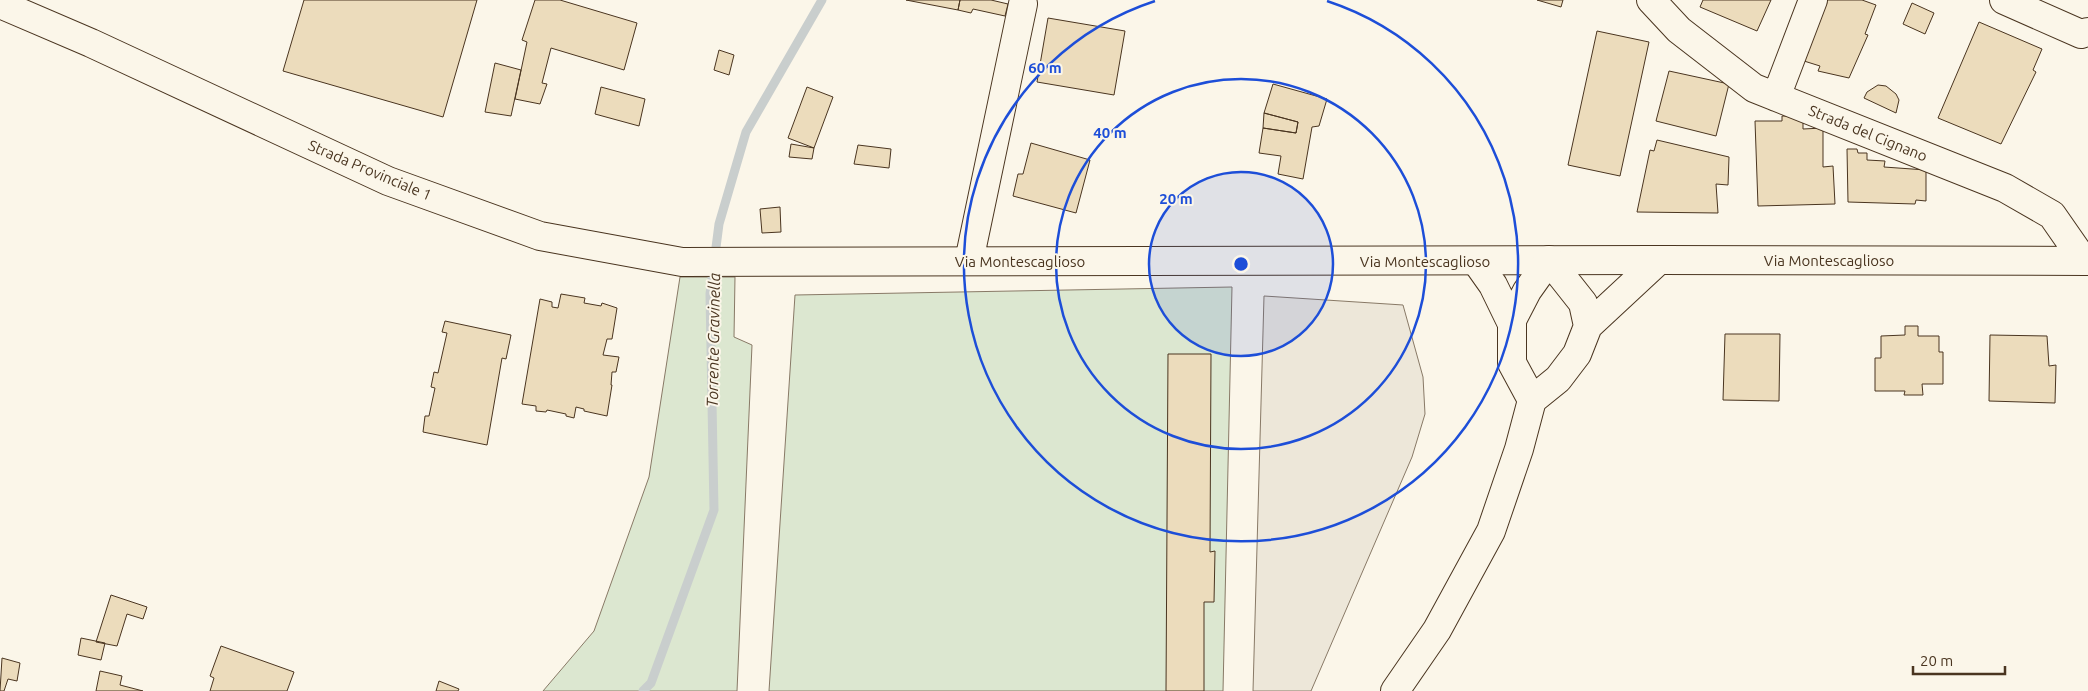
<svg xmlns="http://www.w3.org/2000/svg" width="2088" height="691" viewBox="0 0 2088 691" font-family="Ubuntu,sans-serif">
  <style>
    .green { fill: #dce7d0; stroke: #887966 }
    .parking { fill: #ede7d9; stroke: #887966 }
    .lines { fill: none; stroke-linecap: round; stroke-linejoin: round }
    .stream { stroke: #c9cecd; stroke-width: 9 }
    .building { fill: #ecdcbc; stroke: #4a3520 }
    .minor-casing { stroke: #4a3520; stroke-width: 30 }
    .major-casing { stroke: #4a3520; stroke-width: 30 }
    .minor { stroke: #fbf6e9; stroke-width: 28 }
    .major { stroke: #fbf6e9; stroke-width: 28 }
    .ring { fill: none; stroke: #1d4ed8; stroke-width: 2.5 }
    .labels { text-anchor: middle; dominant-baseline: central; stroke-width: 4; stroke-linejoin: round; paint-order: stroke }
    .street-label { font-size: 15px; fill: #4a3520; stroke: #fbf6e9 }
    .water-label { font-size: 16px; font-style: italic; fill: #4a3520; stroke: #fbf6e9 }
    .centre { fill: #1d4ed8; stroke: #fbf6e9; stroke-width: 2.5 }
    .ring-label { font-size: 15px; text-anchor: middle; font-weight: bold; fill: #1d4ed8; stroke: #fbf6e9; stroke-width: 4; stroke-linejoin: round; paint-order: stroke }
  </style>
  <rect width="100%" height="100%" fill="#fbf6e9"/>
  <path class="green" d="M680,277H735L734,337L752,345L737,691H543L594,631L649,477Z
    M1232,287L1223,691H769L795,295Z"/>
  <path class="parking" d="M1264,296L1403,305L1423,377L1425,414L1412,457L1311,691H1253Z"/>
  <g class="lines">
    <path class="stream" d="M643,691L651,683L714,510L710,294L719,224L746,132L822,0"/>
  </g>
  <path class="building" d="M304,0H477L443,117L283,71Z
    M535,0H560L637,23L624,70L551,48L542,83L547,84L540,104L515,99L527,42L522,40Z
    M906,0H960L958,10Z
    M960,0H991L1008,4L1005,16L973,9L971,13L958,10Z
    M1537,0H1563L1561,7Z
    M1703,0H1771L1757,31L1700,7Z
    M1824,0H1862L1876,5L1865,34L1868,35L1849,78L1818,71L1820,66L1804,61Z
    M1912,3L1934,13L1925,34L1903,24Z
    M1048,18L1125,31L1114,95L1037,82Z
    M1979,22L2042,49L2033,70L2036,72L2001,144L1938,118Z
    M1597,31L1649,42L1620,176L1568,165Z
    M719,50L734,55L729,75L714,70Z
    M495,63L521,70L511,116L485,112Z
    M1669,71L1729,84L1716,136L1656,121Z
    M1273,84L1327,99L1319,126L1312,127L1303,179L1278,174L1281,156L1259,153L1263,128L1296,133L1298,122L1264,113Z
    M1878,85L1886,86L1896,94L1899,100L1896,113L1864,98L1867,92Z
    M601,87L645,99L639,126L595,114Z
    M807,87L833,97L814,148L788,138Z
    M1264,113L1298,122L1296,133L1263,128Z
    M1782,116H1803V129L1823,128V167L1833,166L1835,204L1758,206L1755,121H1782Z
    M1657,140L1729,157L1728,185L1716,184L1718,213L1637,212L1650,150L1654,151Z
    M1031,143L1090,160L1076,213L1013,196L1018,174H1023Z
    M791,144L814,148L812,159L789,157Z
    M858,145L891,149L889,168L854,164Z
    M1847,149H1857L1858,153H1867V160L1885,161L1884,167L1926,170V201L1916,200L1915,204L1848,202Z
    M780,207L781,232L762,233L760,209Z
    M561,294L585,298L584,303L601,306L602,303L617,308L612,339H607L603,355L619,357L616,372H612L611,385H612L607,416L584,411V409L576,407L574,418L566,416V414L547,410L546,412L536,411V406L522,404L540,299L552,302V307L558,308Z
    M445,321L511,335L506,359L502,358L487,445L423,432L425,416H429L435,388L431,387L434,372L438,373L447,333L442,332Z
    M1905,326H1918V336H1939V352H1943V384H1922L1923,395H1904L1905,391H1875V358H1881V336L1905,335Z
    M1725,334H1780L1779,401L1723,400Z
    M1990,335L2047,336L2049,366L2056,365L2055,403L1989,401Z
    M1168,354H1211L1210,552L1215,551L1214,602H1204V691H1166Z
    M111,595L147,607L143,619L127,614L117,646L96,642Z
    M81,638L105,643L101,660L78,655Z
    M221,646L294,672L287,691H210L214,678L210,676Z
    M2,658L20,663L17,681L8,679L4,691H0Z
    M100,671L122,676L120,685L143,691H96Z
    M439,681L459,689L458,691H436Z"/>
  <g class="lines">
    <g class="minor-casing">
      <path id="minor" d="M1651,0L1679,30L1754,88L2005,188L2052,215L2084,261
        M2004,0L2081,34L2088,32
        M0,4L91,43L388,181L540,236L682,262L1659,260L2088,261
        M1776,97L1813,0
        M969,261L1023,4"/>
    </g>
    <g class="major-casing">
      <path id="major" d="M1476,261L1493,285L1512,324
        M1532,400L1512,363V320L1527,291L1549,260L1583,303L1588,326
        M1395,691L1437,630L1491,531L1519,449L1532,400L1558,379L1577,354L1588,326L1659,260"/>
    </g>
    <use href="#minor" class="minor"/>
    <use href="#major" class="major"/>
  </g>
  <circle cx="1241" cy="264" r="92" fill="#1d4ed8" fill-opacity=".12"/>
  <g class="ring">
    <circle cx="1241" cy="264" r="92"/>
    <circle cx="1241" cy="264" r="185"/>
    <path d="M1327 1A277 277 0 1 1 1155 1"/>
  </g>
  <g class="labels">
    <g class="street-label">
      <text transform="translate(1868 133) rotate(22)">Strada del Cignano</text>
      <text transform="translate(370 170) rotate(23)">Strada Provinciale 1</text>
      <text x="1829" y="260">Via Montescaglioso</text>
      <text x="1020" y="261">Via Montescaglioso</text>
      <text x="1425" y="261">Via Montescaglioso</text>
    </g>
    <g class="water-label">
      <text transform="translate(713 340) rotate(-89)">Torrente Gravinella</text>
    </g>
  </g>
  <circle cx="1241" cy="264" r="8" class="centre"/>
  <g class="ring-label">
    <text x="1045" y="73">60 m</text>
    <text x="1110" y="138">40 m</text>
    <text x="1176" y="204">20 m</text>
  </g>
  <path d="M1913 666v8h92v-8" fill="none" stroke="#4a3520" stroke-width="2.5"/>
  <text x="1920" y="666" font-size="15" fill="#4a3520" stroke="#fbf6e9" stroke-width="4" paint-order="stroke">20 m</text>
</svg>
